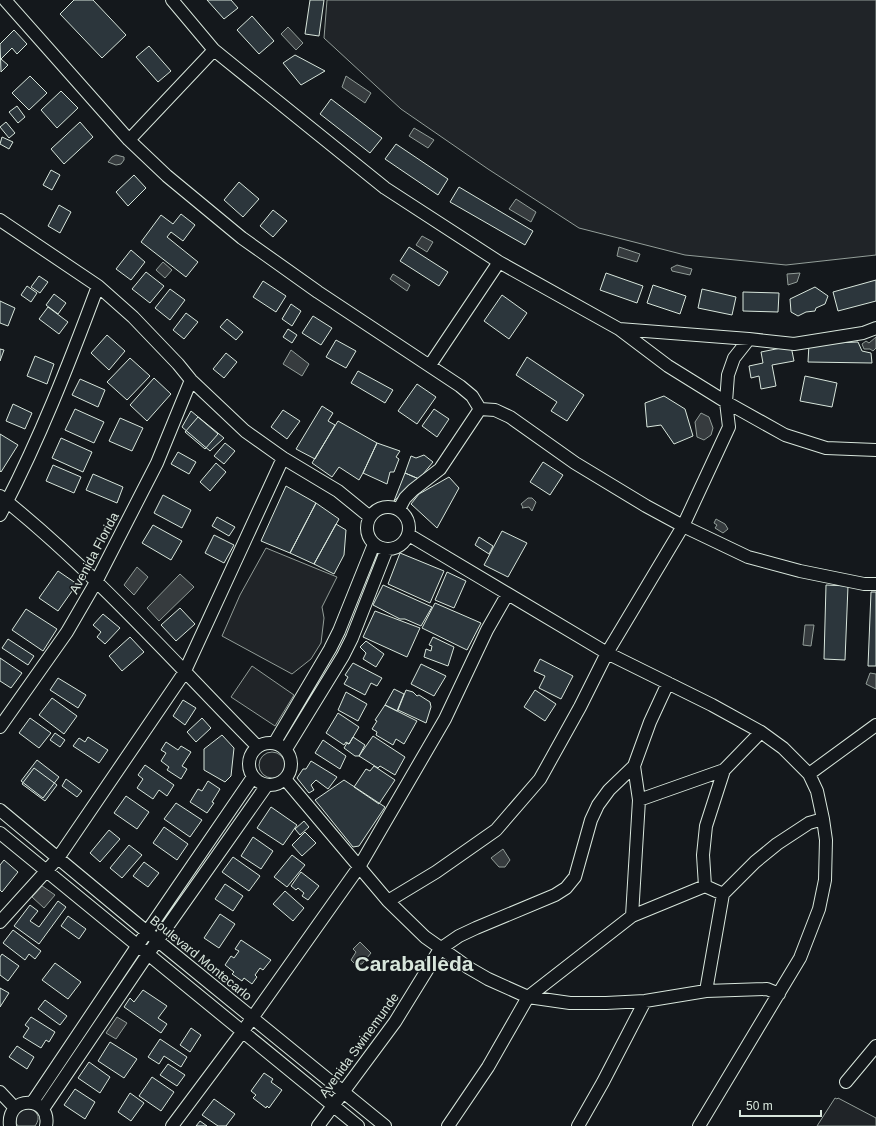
<svg xmlns="http://www.w3.org/2000/svg" width="876" height="1126" viewBox="0 0 876 1126" font-family="Helvetica,sans-serif">
  <style>
    .green { fill: #202428; stroke: #939e99 }
    .water { fill: #363b3e; stroke: #939e99 }
    .building { fill: #2c363c; stroke: #d8e6dc }
    .lines { fill: none; stroke-linecap: round; stroke-linejoin: round }
    .minor-casing { stroke: #d8e6dc; stroke-width: 14 }
    .minor { stroke: #14181c; stroke-width: 12 }
    .labels { text-anchor: middle; dominant-baseline: central; stroke-width: 3; stroke-linejoin: round; paint-order: stroke }
    .street-label { font-size: 13px; fill: #d8e6dc; stroke: #14181c }
    .town-label { font-size: 21px; font-weight: bold; fill: #d8e6dc; stroke: #14181c }
  </style>
  <rect width="100%" height="100%" fill="#14181c"/>
  <path class="green" d="M327,0H876V255L786,265L685,255L579,228L488,169L401,109L324,38Z
    M266,548L337,577L322,607L324,618L321,643L311,659L292,674L222,636L240,595Z
    M252,666L294,695L275,726L231,697Z
    M259 765a13 13 0 1 1 26 0a13 13 0 1 1-26 0Z
    M835,1098L837,1099L838,1098L876,1118V1126H817Z
    M27,1106C36,1111 42,1116 35,1126H18L16,1123V1114Z"/>
  <path class="water" d="M288,27L303,43L296,50L281,34Z
    M346,76L371,93L365,103L342,87Z
    M414,128L434,140L428,148L409,136Z
    M116,155L124,157V160L121,164L116,165L108,162L112,157Z
    M516,199L536,212L531,222L509,209Z
    M422,236L433,242L427,252L416,245Z
    M619,247L640,254L637,262L617,256Z
    M163,262L172,270L165,278L156,270Z
    M677,265L692,269L690,275L672,271L671,268Z
    M800,273L797,282L788,285L787,274Z
    M393,274L410,285L407,291L390,279Z
    M876,337V348L873,351L870,349H864L862,344L866,341L869,343Z
    M291,350L309,364L302,376L283,364Z
    M701,413L709,417L713,428L711,435L704,440L697,437L695,422Z
    M528,498H532L536,502L532,511L529,507L522,508L523,507L521,504Z
    M716,519L725,524L728,529L723,533L715,528L717,525L714,523Z
    M137,567L148,577L134,595L124,585Z
    M180,574L194,587L159,621L147,608Z
    M805,625H814L811,646L803,645Z
    M870,673L876,674V689L866,684Z
    M503,849L510,860L505,867H499L491,858Z
    M42,886L55,895L44,908L32,897Z
    M360,942L371,953L362,964H355L351,960L356,952L353,949Z
    M117,1017L127,1023L116,1039L106,1033Z"/>
  <path class="building" d="M74,0H93L126,35L102,58L60,14Z
    M207,0H231L238,8L224,19Z
    M310,0H324L319,36L305,34Z
    M252,16L274,41L259,54L237,30Z
    M14,30L27,44L17,54L12,48L1,59L8,65L1,72L0,44Z
    M149,46L171,71L158,82L136,57Z
    M295,55L325,71L301,85L283,63Z
    M30,76L47,93L29,110L12,93Z
    M61,91L78,108L57,128L41,110Z
    M331,99L382,138L370,153L320,114Z
    M17,106L25,117L18,123L9,112Z
    M6,122L15,133L9,138L0,127Z
    M80,122L93,137L64,164L51,149Z
    M2,137L13,142L9,149L0,144Z
    M396,144L448,179L438,195L385,159Z
    M51,170L60,175L52,190L43,185Z
    M134,175L146,188L128,206L116,192Z
    M239,182L259,199L243,217L224,200Z
    M459,187L533,231L525,245L450,202Z
    M59,205L71,212L60,233L48,226Z
    M273,210L287,221L273,237L260,226Z
    M181,214L195,225L183,241L171,232L167,237L198,262L186,277L141,242L161,215L173,224Z
    M409,247L448,272L439,286L400,261Z
    M131,250L145,262L131,280L116,269Z
    M146,272L164,286L150,303L132,289Z
    M606,273L643,286L637,303L600,290Z
    M39,276L48,282L40,293L31,287Z
    M876,280V301L838,311L833,292Z
    M263,281L286,296L276,312L253,297Z
    M653,285L686,296L680,314L647,303Z
    M27,286L37,293L31,302L21,295Z
    M815,287L828,296L825,304L816,308L815,311L806,312L798,316L791,312L790,299Z
    M170,289L185,300L170,320L155,308Z
    M702,289L736,297L732,315L698,308Z
    M743,292L779,293L778,312L743,311Z
    M54,294L66,303L58,314L46,305Z
    M502,295L527,313L509,339L484,321Z
    M0,301L15,308L8,326L0,323Z
    M291,304L301,311L292,326L282,319Z
    M48,307L68,322L59,334L39,319Z
    M186,313L198,322L184,339L173,330Z
    M313,316L332,328L321,345L302,333Z
    M227,319L243,332L236,340L220,327Z
    M288,329L297,335L292,343L283,337Z
    M107,335L125,351L109,370L91,353Z
    M336,340L356,351L346,368L326,357Z
    M858,342L862,351L871,353L872,363L808,362L809,344Z
    M791,346L794,361L772,365L776,386L761,389L759,376L751,378L749,366L763,363L761,352Z
    M0,349L4,350L0,361Z
    M226,353L237,362L224,378L213,369Z
    M35,356L54,364L47,384L27,376Z
    M527,357L584,395L567,421L551,411L557,402L516,375Z
    M130,358L150,376L127,400L107,382Z
    M358,371L393,390L385,403L351,383Z
    M805,376L837,383L832,407L800,401Z
    M154,378L171,394L147,421L130,405Z
    M80,379L105,390L98,407L72,395Z
    M417,384L436,397L417,424L398,411Z
    M664,396L685,409L693,436L674,444L661,425L647,427L645,403Z
    M13,404L32,413L25,429L6,421Z
    M322,406L333,413L328,421L335,425L315,459L296,449Z
    M75,409L104,422L94,443L65,430Z
    M434,409L449,419L437,437L422,426Z
    M283,410L300,421L287,439L271,427Z
    M191,411L224,438L210,451L182,427Z
    M198,417L218,434L205,449L185,432Z
    M120,418L143,428L132,451L109,441Z
    M338,421L377,443L363,473L359,480L339,467L332,477L312,463Z
    M0,434L18,445L1,472L0,471Z
    M61,438L92,452L83,472L52,458Z
    M225,443L235,451L224,464L214,456Z
    M377,443L400,451L396,457L399,459L394,472H390L387,484L363,473Z
    M178,452L196,462L189,474L171,464Z
    M424,455L433,462L419,479L405,473L411,456L416,458Z
    M543,462L563,475L550,495L530,482Z
    M216,463L226,472L210,491L200,482Z
    M53,465L81,477L74,493L46,481Z
    M405,473L419,479L394,501Z
    M93,474L123,487L117,503L86,490Z
    M449,477L459,488L437,528L411,504L419,494Z
    M286,486L316,503L290,553L261,541Z
    M163,495L191,510L182,528L154,513Z
    M316,503L339,519L314,564L290,553Z
    M217,517L235,527L229,536L212,526Z
    M336,524L346,530L344,555L334,574L314,564Z
    M153,525L182,541L171,560L142,543Z
    M502,531L527,543L508,577L484,565Z
    M214,535L234,545L224,563L205,553Z
    M479,537L493,546L489,554L475,545Z
    M400,553L444,571L430,603L388,584Z
    M58,571L77,584L58,611L39,598Z
    M447,572L466,581L454,608L435,600Z
    M383,585L432,607L421,626L405,619H400L373,605Z
    M826,585L848,586L845,660L824,659Z
    M871,592H876V666H868Z
    M435,603L481,623L467,650L422,628Z
    M180,608L195,624L176,641L161,625Z
    M26,609L57,629L43,651L12,630Z
    M375,611L420,628L407,657L363,637Z
    M103,614L120,628L105,644L97,637L101,632L93,625Z
    M130,637L144,652L122,671L109,656Z
    M433,637L454,647L448,666L424,657L426,649L431,651L432,646L429,645Z
    M8,639L34,656L28,665L2,648Z
    M366,641L384,654L376,667L363,659L366,653L360,647Z
    M0,658L22,673L11,688L0,681Z
    M540,659L573,676L561,699L539,688L545,676L534,671Z
    M353,663L382,678L377,686L371,683L365,695L344,684L348,677L345,675Z
    M421,664L446,676L434,696L411,684Z
    M58,678L86,695L78,708L50,690Z
    M394,689L404,694L397,711L385,705Z
    M406,690L413,692L417,696L419,695L430,702L431,707L426,723L398,710Z
    M535,690L556,704L545,721L524,707Z
    M346,692L367,704L358,721L338,710Z
    M52,698L77,716L64,734L39,715Z
    M183,700L196,708L185,725L173,716Z
    M385,705L417,721L404,744L396,739L393,745L376,735L377,732L372,729L377,721L375,720Z
    M338,713L359,727L349,744L346,742L344,745L326,733Z
    M30,718L51,733L39,748L19,733Z
    M202,718L211,728L196,742L187,732Z
    M55,733L65,740L60,747L50,740Z
    M222,735L234,748L231,776L225,782L204,770V749Z
    M373,736L405,757L395,775L380,766L378,768L359,756Z
    M88,737L108,750L99,763L73,746L79,738L85,742Z
    M353,737L365,745L359,756H355L344,748L347,743L349,744Z
    M323,740L346,756L340,769L315,753Z
    M166,742L178,750L181,746L191,752L182,766L187,769L181,779L167,770L169,767L161,761L166,753L161,750Z
    M37,760L59,777L43,798L21,781Z
    M311,761L337,777L328,789L316,780L311,785L314,790L309,793L297,778L303,769H306Z
    M145,765L174,785L167,796L159,790L153,799L137,788L143,779L138,775Z
    M374,766L395,780L379,804L354,787L366,769L370,771Z
    M34,768L57,785L45,801L22,784Z
    M66,779L82,791L77,797L62,786Z
    M344,780L385,807L359,846L353,847L315,800Z
    M208,781L220,789L212,802L214,803L207,813L190,802L198,789L202,791Z
    M126,796L149,812L137,829L114,813Z
    M176,803L202,820L190,837L164,819Z
    M271,807L297,825L283,845L257,828Z
    M304,821L309,827L300,835L295,829Z
    M164,827L188,844L177,860L153,843Z
    M109,830L120,839L100,862L90,853Z
    M305,832L316,843L302,856L292,845Z
    M253,837L273,851L261,869L241,856Z
    M129,845L142,855L122,878L110,868Z
    M292,855L305,865L287,887L274,877Z
    M233,857L260,876L249,891L222,872Z
    M4,860L18,872L2,892L0,890V865Z
    M144,862L159,873L148,887L133,876Z
    M301,872L319,886L308,900L302,896L304,893L298,888L296,890L291,886Z
    M225,884L243,896L233,911L215,899Z
    M285,891L304,908L293,921L273,904Z
    M58,901L66,907L39,944L14,926L30,905L38,911L30,921L39,927Z
    M220,914L235,924L219,948L204,938Z
    M68,916L86,929L79,939L61,926Z
    M13,930L41,951L35,959L29,954L25,960L3,943Z
    M241,940L271,960L263,970L260,968L255,975L257,977L252,984L244,978L242,981L232,974L234,972L225,965L231,956L234,958L239,951L235,949Z
    M2,954L19,966L8,981L0,975V957Z
    M55,963L81,982L68,999L42,980Z
    M0,988L9,993L0,1007Z
    M143,990L167,1006L158,1018L167,1024L161,1033L124,1007L130,998L134,1002Z
    M45,1000L67,1016L60,1025L38,1009Z
    M31,1017L55,1032L49,1042L46,1040L41,1048L23,1037L29,1028L25,1025Z
    M191,1028L201,1035L190,1052L180,1045Z
    M160,1039L187,1057L181,1067L164,1056L159,1064L148,1057Z
    M110,1042L137,1059L124,1078L98,1061Z
    M17,1046L34,1057L27,1069L9,1057Z
    M89,1062L110,1077L100,1093L78,1078Z
    M168,1064L185,1075L177,1086L160,1075Z
    M264,1073L273,1079L271,1082L282,1090L269,1108L267,1106L266,1108L253,1098L256,1095L251,1091Z
    M152,1077L174,1092L161,1111L139,1096Z
    M75,1089L95,1102L85,1119L64,1105Z
    M130,1093L144,1103L131,1121L118,1112Z
    M214,1099L235,1114L226,1126H218L202,1115Z
    M200,1121L207,1126H196Z"/>
  <g class="lines">
    <g class="minor-casing">
      <path id="minor" d="M5,0L129,140L167,176L242,238L318,292L460,386L472,396L480,409L495,410L510,417L575,463L646,506L683,526L748,557L800,571L864,584H876
        M172,0L214,50L385,188L499,262L619,329L668,366L726,402L785,435L826,448L876,450
        M129,140L214,50
        M0,220L98,286L133,317L178,364L191,380L245,431L283,458L338,491L370,517
        M619,329L749,339L794,344L863,333L876,328
        M430,365L499,262
        M0,496C93,570 174,662 257,746
        M367 528a21 21 0 1 1 42 0a21 21 0 1 1-42 0Z
        M399,509L405,498L413,490L440,469L480,409
        M0,515C39,441 69,364 98,286
        M409,535L607,653L712,705L761,732L783,748L809,774L817,791L823,819L826,840L825,880L819,909L800,958L699,1126
        M0,727L67,632L96,582L157,463L191,380
        M275,742L330,649L339,631L374,544
        M249 764a21 21 0 1 1 42 0a21 21 0 1 1-42 0Z
        M286,749L343,656L352,638L387,549
        M809,774L876,725
        M285,779L388,901L425,937L469,968L488,979L528,997L570,1003H606L645,1001L706,991L767,989L779,994
        M639,800L724,770L761,732
        M0,810L147,932L385,1126
        M0,833L358,1126
        M705,886L703,855L706,826L724,770
        M388,901L436,872L496,830L540,779L580,707L607,653L683,526L729,427L726,402L728,375L734,358L749,339
        M632,916L639,800L634,766
        M0,922L58,858L184,673L283,458
        M706,991L723,894L755,862L777,844L809,823L823,819
        M846,1082L876,1046
        M0,1092L15,1108
        M32,1103L138,945L253,777
        M43,1109L148,954L267,785
        M10,1126C6,1094 52,1096 46,1126
        M172,1126L243,1031L359,867L445,719L487,630L507,595
        M318,1126L395,1022L440,949L459,936L476,928L555,895L566,888L575,877L591,820L598,805L609,790L634,766L650,722L668,683
        M448,1126L488,1067L528,997L632,916L705,886L723,894
        M578,1126L603,1082L645,1001"/>
    </g>
    <use href="#minor" class="minor"/>
  </g>
  <g class="labels">
    <g class="street-label">
      <text transform="translate(94 553) rotate(-62)">Avenida Florida</text>
      <text transform="translate(201 958) rotate(39)">Boulevard Montecarlo</text>
      <text transform="translate(359 1045) rotate(-54)">Avenida Swinemunde</text>
    </g>
    <g class="town-label">
      <text x="414" y="963">Caraballeda</text>
    </g>
  </g>
  <path d="M740 1110v6h81v-6" fill="none" stroke="#d8e6dc" stroke-width="2"/>
  <text x="746" y="1110" font-size="12" fill="#d8e6dc" stroke="#14181c" stroke-width="3" paint-order="stroke">50 m</text>
</svg>
